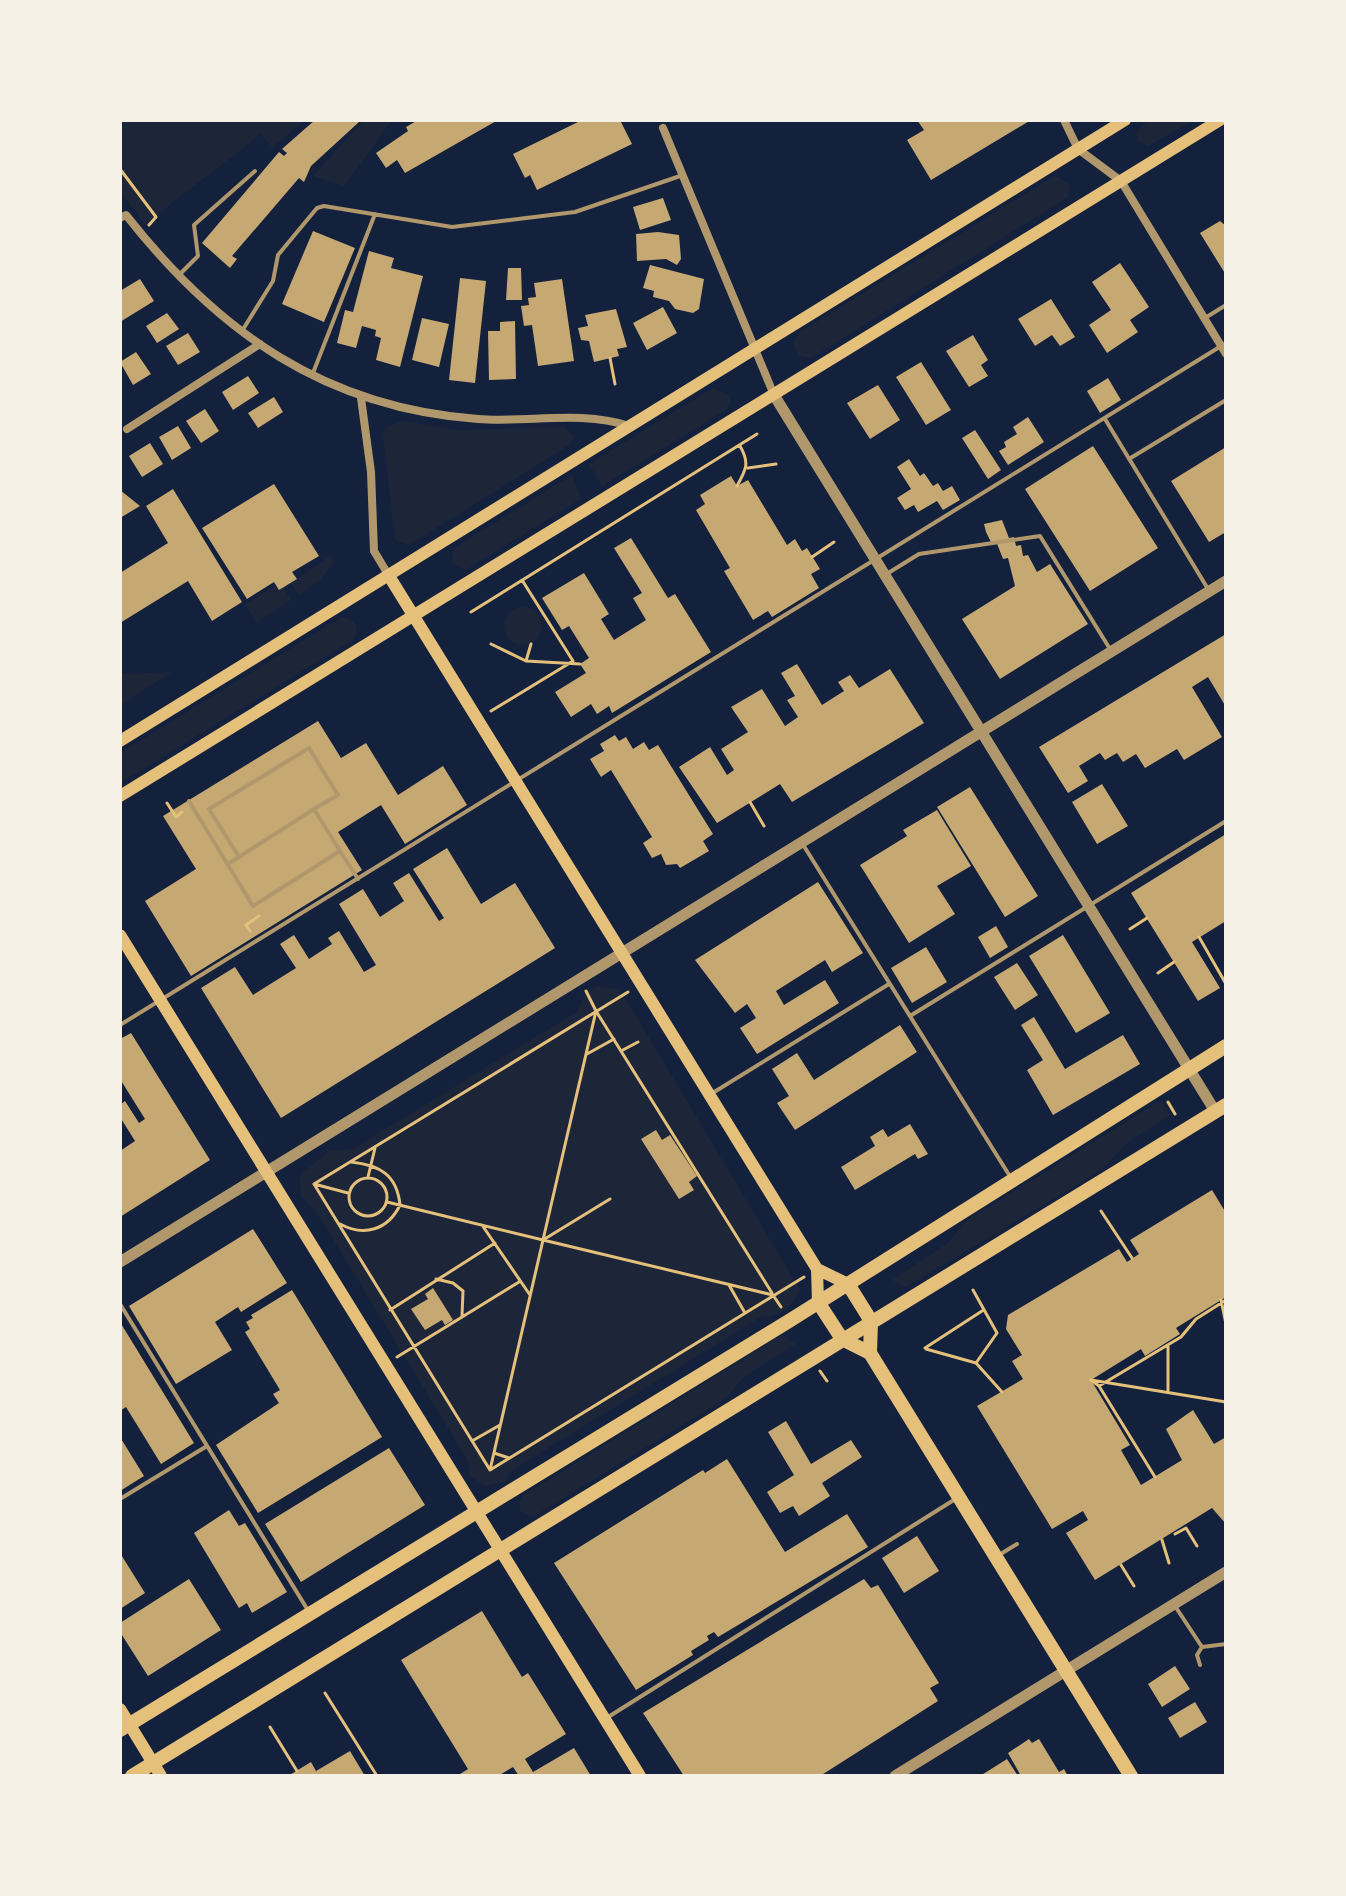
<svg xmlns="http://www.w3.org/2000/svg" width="1346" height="1896" viewBox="0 0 1346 1896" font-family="'Public Sans',sans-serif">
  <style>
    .green { fill: #1d2539 }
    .building { fill: #c6a872 }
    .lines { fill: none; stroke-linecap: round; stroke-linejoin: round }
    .path { stroke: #e5c07b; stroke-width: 3 }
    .service { stroke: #b1986c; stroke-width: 4 }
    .minor { stroke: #b1986c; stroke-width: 8 }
    .tertiary { stroke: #b1986c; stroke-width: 11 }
    .secondary { stroke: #e5c07b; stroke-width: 12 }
    .primary { stroke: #e5c07b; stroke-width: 14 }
  </style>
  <rect width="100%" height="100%" fill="#14213d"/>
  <path class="green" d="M120,120H306L272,147L261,134L145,224L120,191Z
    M364,120H392L344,186L313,176Z
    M1148,120H1195L1148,146L1138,141L1137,132Z
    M1055,176L1070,184L1068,197L813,357C800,358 797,355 793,342L801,331Z
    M713,388L728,394L730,401L726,410L602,486L589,464Z
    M401,421L459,430L565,427L574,437L571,444L409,545L395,540L383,436L385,428Z
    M572,475L581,499L466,570L451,563L454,548Z
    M330,556L334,562L320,580L299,595L291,583Z
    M276,586L279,590L283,587L291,600L256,622L245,604Z
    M504 626a19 19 0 1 1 38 0a19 19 0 1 1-38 0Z
    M340,618C354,616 362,628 353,640L120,783V753Z
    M172,672L120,705V674Z
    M597,986L616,989L624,996L800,1290C794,1306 779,1317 761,1317L511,1471L504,1482L485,1486L470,1476L468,1461L316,1211L301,1197L300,1175L329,1151L353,1149L578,1011L586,991Z
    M1161,1100L1170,1115L1128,1142L1102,1170L906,1287L892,1280L949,1242L967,1220Z
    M782,1335L796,1344L745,1376L726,1398L538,1514L529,1516L520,1511L519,1502L524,1495Z"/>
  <path class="building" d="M315,120L359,122L311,166L304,182L299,178L232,256L237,259L230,268L202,243L279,152L284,156L287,153L282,149Z
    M418,120H498L405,173L397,160L386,168L376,153L408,131L406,127Z
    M582,120H620L632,144L537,190L530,175L525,178L513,154Z
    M917,120H1031L931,180L907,140L924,130Z
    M663,198L671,220L640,230L633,207Z
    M1220,221L1226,226V275L1200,233Z
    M313,231L355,248L324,322L282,304Z
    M658,232L679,235L681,259L677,265L666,259L637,261L636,234Z
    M369,251L394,258L391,268L423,276L400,367L376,360L381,338L375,336L376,330L362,326L356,348L337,343L345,310L353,312Z
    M1120,263L1149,307L1130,320L1138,332L1107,353L1089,325L1111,310L1092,282Z
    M650,265L704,279L699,309L693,313L675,309L669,301L653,297L654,291L643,288Z
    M508,268H521L522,300H506Z
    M460,278L486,281L475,383L449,380Z
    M140,279L154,301L120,322V291Z
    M562,279L574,361L538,366L532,325L524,326L521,306L529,305L528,298L536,297L534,283Z
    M1051,299L1075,337L1060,346L1052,335L1035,346L1018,319Z
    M663,307L677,333L647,350L633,323Z
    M616,309L627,347L617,349L619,356L594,362L589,341L581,340L578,328L588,326L585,315Z
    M167,313L179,329L157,343L146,326Z
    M422,318L449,324L439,367L412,360Z
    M515,321L516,379L489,380L488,331H500V322Z
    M188,333L200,352L178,365L166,346Z
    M973,335L988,360L981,365L988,376L969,387L946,351Z
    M136,352L151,374L133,385L120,362Z
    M921,362L951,410L926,425L896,377Z
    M248,376L259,393L233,410L222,392Z
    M1108,378L1121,400L1100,413L1087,391Z
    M878,385L900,420L870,439L847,403Z
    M274,397L283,412L258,428L248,413Z
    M205,409L219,431L201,443L186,421Z
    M1028,417L1044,442L1008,465L999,451L1006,447L1004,442L1017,434L1013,427Z
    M178,426L191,448L172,460L159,437Z
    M975,430L1001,470L988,479L962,438Z
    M150,443L163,464L142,477L129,456Z
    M1093,446L1158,548L1090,591L1025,489Z
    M1226,447V532L1209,542L1171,481Z
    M909,459L920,476L924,473L933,486L938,483L943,491L952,486L960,500L943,510L937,501L918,512L914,505L905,510L897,498L911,489L897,467Z
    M731,476L737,486L748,480L787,545L795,539L802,551L807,548L820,569L811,574L819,588L772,617L768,611L753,620L724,571L730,568L696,510L705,504L700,495Z
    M274,484L319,556L292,572L297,579L279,590L274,582L247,599L202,528Z
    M173,489L242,602L212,621L188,581L120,623V573L168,543L146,506Z
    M120,490L140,506L120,518Z
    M1002,520L1009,538L1014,537L1016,546L1021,545L1023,556L1028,555L1037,572L1050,564L1088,624L1000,679L962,619L1015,586L1008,558L1003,559L996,541L991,542L986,532L984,524Z
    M631,538L668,598L675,594L711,652L612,713L609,706L597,714L591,704L571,717L555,692L586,673L580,664L589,658L569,626L562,630L542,598L584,573L609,614L601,619L614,640L646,620L633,598L642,593L614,548Z
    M1226,634V707L1208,677L1192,687L1222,737L1184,760L1177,749L1145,768L1136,754L1123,762L1117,753L1105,760L1100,753L1079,766L1088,781L1068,793L1039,747Z
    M797,664L822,705L844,691L838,682L850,675L859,688L890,669L924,723L792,802L780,784L717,823L679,767L710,747L727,775L734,770L721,749L748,732L731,707L762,689L785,726L798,717L787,700L795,696L781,673Z
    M318,721L341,758L366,743L398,795L443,766L467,805L405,844L381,805L338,832L362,870L191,976L145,901L196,869L163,816Z
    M615,735L619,741L626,737L633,749L644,742L649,750L658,745L713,834L703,841L709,851L680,868L677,864L666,865L661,854L652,858L643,843L652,837L611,770L601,777L590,759L604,751L600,744Z
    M1102,784L1128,826L1097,844L1072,802Z
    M970,787L1038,896L1005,917L937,807Z
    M937,810L971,866L937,886L955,914L909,943L860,865L907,836L903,830Z
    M1226,834V921L1192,942L1220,988L1198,1001L1131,893Z
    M447,848L481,904L515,883L555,948L281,1118L201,988L235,967L253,995L296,968L280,944L294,935L309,959L332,944L328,938L339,931L364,972L376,965L339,904L363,889L380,917L404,901L393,883L409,873L439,921L444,918L413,869Z
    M818,882L863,953L832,972L825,960L776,991L784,1005L825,980L839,1003L757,1054L740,1028L756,1018L747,1004L735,1013L695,960Z
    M996,926L1008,947L990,958L978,937Z
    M1063,935L1110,1013L1076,1033L1029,956Z
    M926,947L947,982L912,1003L891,968Z
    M1017,963L1038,995L1015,1010L994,977Z
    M1034,1017L1065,1069L1123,1035L1140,1064L1053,1115L1027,1070L1043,1060L1021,1025Z
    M900,1025L917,1052L795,1130L777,1103L789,1096L772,1069L797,1053L814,1080Z
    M131,1033L210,1160L120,1217V1151L135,1141L120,1117V1105L125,1101L139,1123L145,1119L120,1079V1039Z
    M910,1124L928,1154L918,1159L915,1154L855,1190L841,1167L875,1146L870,1137L883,1129L888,1137Z
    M656,1130L662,1140L670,1135L697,1176L689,1182L694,1190L679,1199L641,1139Z
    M1212,1190L1226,1213V1297L1176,1328L1180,1334L1145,1356L1141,1349L1091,1380L1130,1445L1121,1450L1141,1485L1182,1460L1166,1429L1193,1410L1214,1444L1226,1437V1524L1212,1508L1095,1580L1066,1533L1088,1520L1083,1511L1052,1529L977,1406L1023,1379L1012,1361L1022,1355L1006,1329L1008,1315L1119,1249L1127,1262L1139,1254L1130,1240Z
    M253,1229L287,1283L241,1312L238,1307L215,1322L232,1350L176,1384L129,1306Z
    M433,1288L453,1320L445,1325L442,1320L425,1330L411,1309L428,1299L425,1294Z
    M292,1290L382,1437L258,1513L216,1445L279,1403L273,1394L280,1390L245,1332L250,1329L246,1322L253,1318L251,1315Z
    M120,1322L194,1443L161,1464L126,1407L120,1411Z
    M786,1421L811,1464L851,1440L862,1457L822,1483L830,1496L799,1516L793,1506L780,1513L767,1492L794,1475L768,1432Z
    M120,1437L144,1476L120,1491Z
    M389,1448L425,1505L301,1582L265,1524Z
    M727,1459L785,1552L847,1514L868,1547L718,1637L714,1632L707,1636L709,1640L691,1651L693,1655L636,1690L554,1563L703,1470L705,1473Z
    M229,1510L239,1526L245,1523L287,1592L252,1613L247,1603L239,1608L194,1533Z
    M917,1536L939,1571L904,1593L882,1558Z
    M120,1553L145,1593L120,1609Z
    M189,1579L221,1630L148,1676L120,1632V1623Z
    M864,1579L871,1588L878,1585L939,1683L930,1688L938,1701L820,1776H684L643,1713Z
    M482,1611L522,1677L528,1673L566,1734L525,1759L533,1772L574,1748L591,1776H519L513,1767L498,1776H457L468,1769L401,1660Z
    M1175,1666L1190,1689L1162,1707L1148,1684Z
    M1195,1702L1207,1722L1180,1738L1168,1718Z
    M1029,1739L1032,1743L1039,1739L1059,1772L1064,1769L1068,1776H1021L1008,1753Z
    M350,1751L365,1776H288L311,1762L316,1771Z
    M1007,1759L1018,1776H980Z"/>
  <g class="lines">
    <path class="path" d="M120,169L156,217L149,225
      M610,358L615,384
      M748,468L776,464
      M737,486C746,470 750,463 740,446
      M812,557L834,542
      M471,612L757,434
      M491,644L526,661L580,664
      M526,661L531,644
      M491,711L573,661L522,580
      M750,802L764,826
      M167,803L176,817L182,812
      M1130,929L1147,918
      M250,931L246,925L259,916
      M1199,937L1226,984
      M1158,973L1174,962
      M586,991L596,1011L543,1240L773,1295L781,1307
      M596,1011L772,1293
      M621,1051L638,1042
      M587,1054L614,1039
      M1168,1102L1175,1114
      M368,1177L375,1148
      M349 1197a19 19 0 1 1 38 0a19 19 0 1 1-38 0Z
      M314,1184L628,992
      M314,1184L490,1470
      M314,1184L348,1193
      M387,1202L543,1240L610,1199
      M1101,1211L1132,1258
      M340,1224C364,1237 388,1230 400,1205C397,1175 380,1165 351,1162
      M482,1225L530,1295
      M436,1279L453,1283L463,1291L462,1316
      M729,1285L745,1313
      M973,1290L997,1333L976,1363L1002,1392
      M1221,1300L1226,1324
      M390,1310L495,1243
      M1168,1346V1390
      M925,1348L982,1311
      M926,1349L976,1363
      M397,1357L519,1282
      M820,1371L827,1381
      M1091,1380L1226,1402
      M1091,1380L1099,1386L1155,1477
      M1099,1386L1181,1337L1196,1319L1226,1300
      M472,1441L500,1425
      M494,1453L509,1458
      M490,1470L804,1277
      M490,1470L543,1240
      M1175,1534L1186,1528L1197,1546
      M1162,1540L1169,1563
      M1121,1565L1134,1586
      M325,1693L377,1776
      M270,1727L297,1771"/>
    <path class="service" d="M180,274L198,256L194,225L255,171
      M1205,318L1226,305
      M242,331L273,281L278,255L317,208L324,206L452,227L575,212L683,175
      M313,373L375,214
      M1105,419L1208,589
      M1129,459L1226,400
      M885,575L919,554L1040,536L1110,649
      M189,801L192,806L253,906L340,851L314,809L228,864
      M802,843L1011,1178
      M340,851L358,879
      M239,857L209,809L309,748L338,795L314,809
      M910,1016L1226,821
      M120,1025L1226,343
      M711,1094L889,984
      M120,1304L309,1612
      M120,1499L207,1446
      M999,1555L1017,1544
      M1175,1606L1202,1647
      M1200,1665L1197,1655L1202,1647L1226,1644
      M605,1719L957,1498"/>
    <path class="minor" d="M1064,120L1078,149L1121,181L1226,354
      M663,128L774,395
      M120,218L126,215C218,332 325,408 478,419C528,423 580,410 629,426
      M361,398L371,472L374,551L389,576
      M127,429L260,344"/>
    <path class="tertiary" d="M774,395L1215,1111
      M120,1262L1226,581
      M895,1776L1226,1572"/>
    <path class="secondary" d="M389,576L817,1269L818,1302
      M120,741L1125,120
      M120,796L1220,120
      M120,935L640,1776
      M817,1269L848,1284
      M120,1709L161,1776"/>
    <path class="primary" d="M848,1284L871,1321L870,1353
      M818,1302L842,1339L870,1353L1131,1776
      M120,1730L789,1321L1226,1046
      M132,1776L1226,1105"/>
  </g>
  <rect width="1346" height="1896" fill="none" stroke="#f6f1e7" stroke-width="244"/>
</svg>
